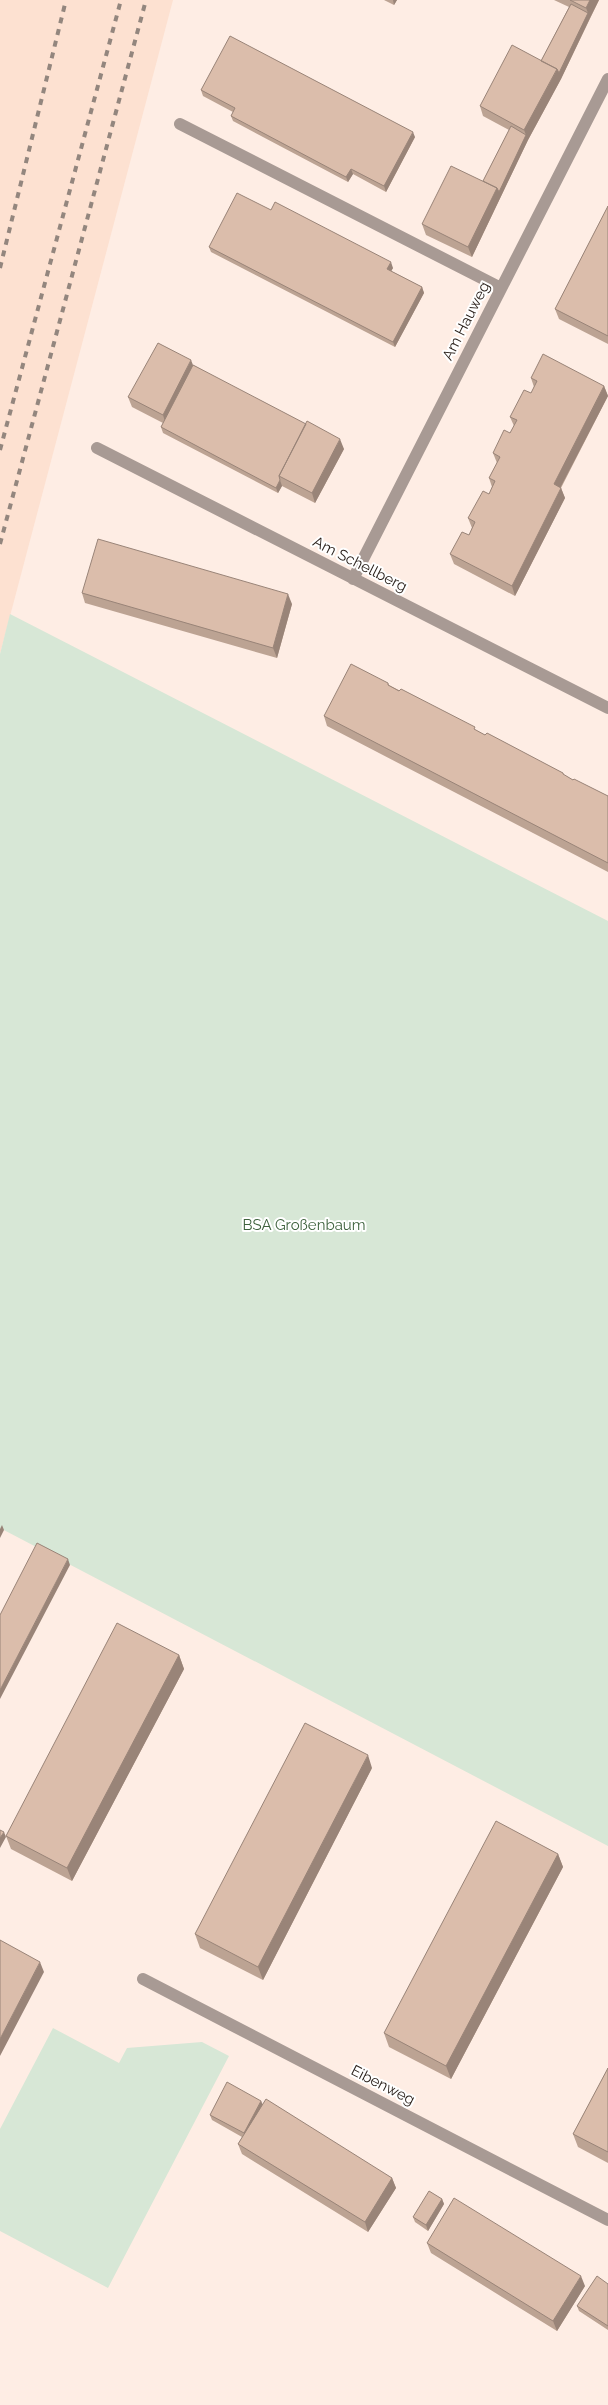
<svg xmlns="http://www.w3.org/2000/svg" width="608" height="2405" viewBox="0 0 608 2405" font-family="Raleway,sans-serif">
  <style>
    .built { fill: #fde1d1 }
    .green { fill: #d7e7d6 }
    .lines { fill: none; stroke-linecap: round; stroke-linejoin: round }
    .minor { stroke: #a89a94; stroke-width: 12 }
    .rail { stroke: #93867e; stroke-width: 4; stroke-dasharray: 6 6; stroke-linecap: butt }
    .wall { fill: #bca393 }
    .shaded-wall { fill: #998478 }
    .building { fill: #dbbdab; stroke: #998478 }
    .labels { text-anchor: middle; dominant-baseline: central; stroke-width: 4; stroke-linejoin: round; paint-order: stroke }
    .street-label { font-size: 15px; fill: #271d17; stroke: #fff }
    .park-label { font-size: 15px; fill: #3e623d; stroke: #fff }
  </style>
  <rect width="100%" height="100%" fill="#feede4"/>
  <path class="built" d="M0,0H173L0,654Z"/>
  <path class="green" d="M10,614L608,921V1846L0,1528V654Z
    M53,2028L119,2063L127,2048L202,2042L229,2056L108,2288L0,2231V2129Z"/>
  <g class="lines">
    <path class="minor" d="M180,124L501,288
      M97,448L608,708
      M353,579L608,79
      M143,1979L608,2220"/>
    <path class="rail" d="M0,268L66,0
      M0,450L121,0
      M0,544L146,0"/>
  </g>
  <path class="wall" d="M384,0H397L394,5Z
    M554,0H599L561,79L528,140L472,257L426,235L422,224L483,181L509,130L483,116L480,106L541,61L569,7Z
    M201,90L415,137L386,192L353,174L348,182L233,121L231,116L233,112L203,96Z
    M608,206V344L559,319L555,309Z
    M271,210L393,268L391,271L422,287L424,293L395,347L211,252L209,247Z
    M193,365L344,449L315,503L282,486L278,493L163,433L161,427L163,423L132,407L128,397Z
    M531,378L604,386L608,396L561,488L565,498L515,596L454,564L450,554L469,535L472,528L468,518L489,494L492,487L489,478L497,463L493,453L510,433L514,426L510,417L531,393L534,387Z
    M82,593L292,604L277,658L85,603Z
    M388,683L389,685L485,735L563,773L564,775L573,780L608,796V872L327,726L324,716Z
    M179,1655L184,1669L72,1881L11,1849L6,1836Z
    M372,1768L263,1980L200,1948L195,1934Z
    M558,1854L563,1867L451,2079L389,2047L384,2033Z
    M608,2068V2163L578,2147L573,2134Z
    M261,2101L263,2105L392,2178L396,2188L368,2232L242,2154L238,2144L242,2137L212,2120L210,2115Z
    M442,2199L444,2204L428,2231L415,2222L413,2217Z
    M427,2243L585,2286L557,2331L431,2253Z
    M608,2284V2330L579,2311L577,2306Z"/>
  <path class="shaded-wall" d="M393,0H397L394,5Z
    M590,0H599L590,18L586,8Z
    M588,13L590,18L561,79L528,140L524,130Z
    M413,132L415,137L386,192L384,186Z
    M526,135L528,140L472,257L468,247L497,188Z
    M351,169L353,174L348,182L346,177Z
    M391,262L393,268L389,275L387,269Z
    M422,287L424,293L395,347L393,342Z
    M191,360L195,370L166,425L163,415Z
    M604,386L608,396L557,494L554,484Z
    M340,439L344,449L315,503L312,493Z
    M280,480L282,486L278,493L276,488Z
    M561,488L565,498L515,596L512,586Z
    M288,594L292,604L277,658L273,648Z
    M2,1525L4,1530L0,1538V1529Z
    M68,1559L70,1565L0,1699V1690Z
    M179,1655L184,1669L72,1881L67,1868Z
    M368,1755L372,1768L263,1980L258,1967Z
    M4,1832L6,1837L0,1848V1838Z
    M558,1854L563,1867L451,2079L446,2066Z
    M40,1962L44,1972L0,2056V2039Z
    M261,2101L263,2106L246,2139L244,2133Z
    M392,2178L396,2188L368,2232L365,2222Z
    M442,2199L444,2204L428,2231L426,2225Z
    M581,2276L585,2286L557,2331L553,2321Z"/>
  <path class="building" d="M570,0H590L586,8Z
    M571,4L588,13L559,73L557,69L541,61Z
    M230,36L413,132L384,186L351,169L346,177L231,116L235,108L201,90Z
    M512,45L557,69L524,130L480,106Z
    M511,126L526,135L499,192L497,188L483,181Z
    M451,166L497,188L468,247L422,224Z
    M237,193L271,210L275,202L391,262L387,269L422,287L393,342L209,247Z
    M608,206V336L555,309Z
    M158,343L191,360L163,415L128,397Z
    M543,354L604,386L554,484L561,488L512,586L450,554L462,532L469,535L475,522L468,518L483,491L489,494L495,481L489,478L500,457L493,453L504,430L510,433L517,420L510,417L524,390L531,393L537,381L531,378Z
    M193,365L306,424L279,476L280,480L276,488L161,427Z
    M307,421L340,439L312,493L279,476Z
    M98,539L288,594L273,648L82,593Z
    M351,664L388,683V685L399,691L401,689L475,727L474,729L485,735L487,733L563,773V774L573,780L574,779L608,796V863L324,716Z
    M37,1543L68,1559L0,1690V1615Z
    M117,1623L179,1655L67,1868L6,1836Z
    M305,1723L368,1755L258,1967L195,1934Z
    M496,1821L558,1854L446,2066L384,2033Z
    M0,1830L4,1832L0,1838Z
    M0,1940L40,1962L0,2039Z
    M608,2068V2152L573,2134Z
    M227,2082L261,2101L244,2133L210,2115Z
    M266,2099L392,2178L365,2222L238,2144Z
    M429,2191L442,2199L426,2225L413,2217Z
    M454,2198L581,2276L553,2321L427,2243Z
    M597,2276L608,2284V2326L577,2306Z"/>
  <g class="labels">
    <g class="street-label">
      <text transform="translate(466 321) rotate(-63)">Am Hauweg</text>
      <text transform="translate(360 564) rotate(27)">Am Schellberg</text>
      <text transform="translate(383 2085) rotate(27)">Eibenweg</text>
    </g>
    <g class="park-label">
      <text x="304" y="1225">BSA Großenbaum</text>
    </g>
  </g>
</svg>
